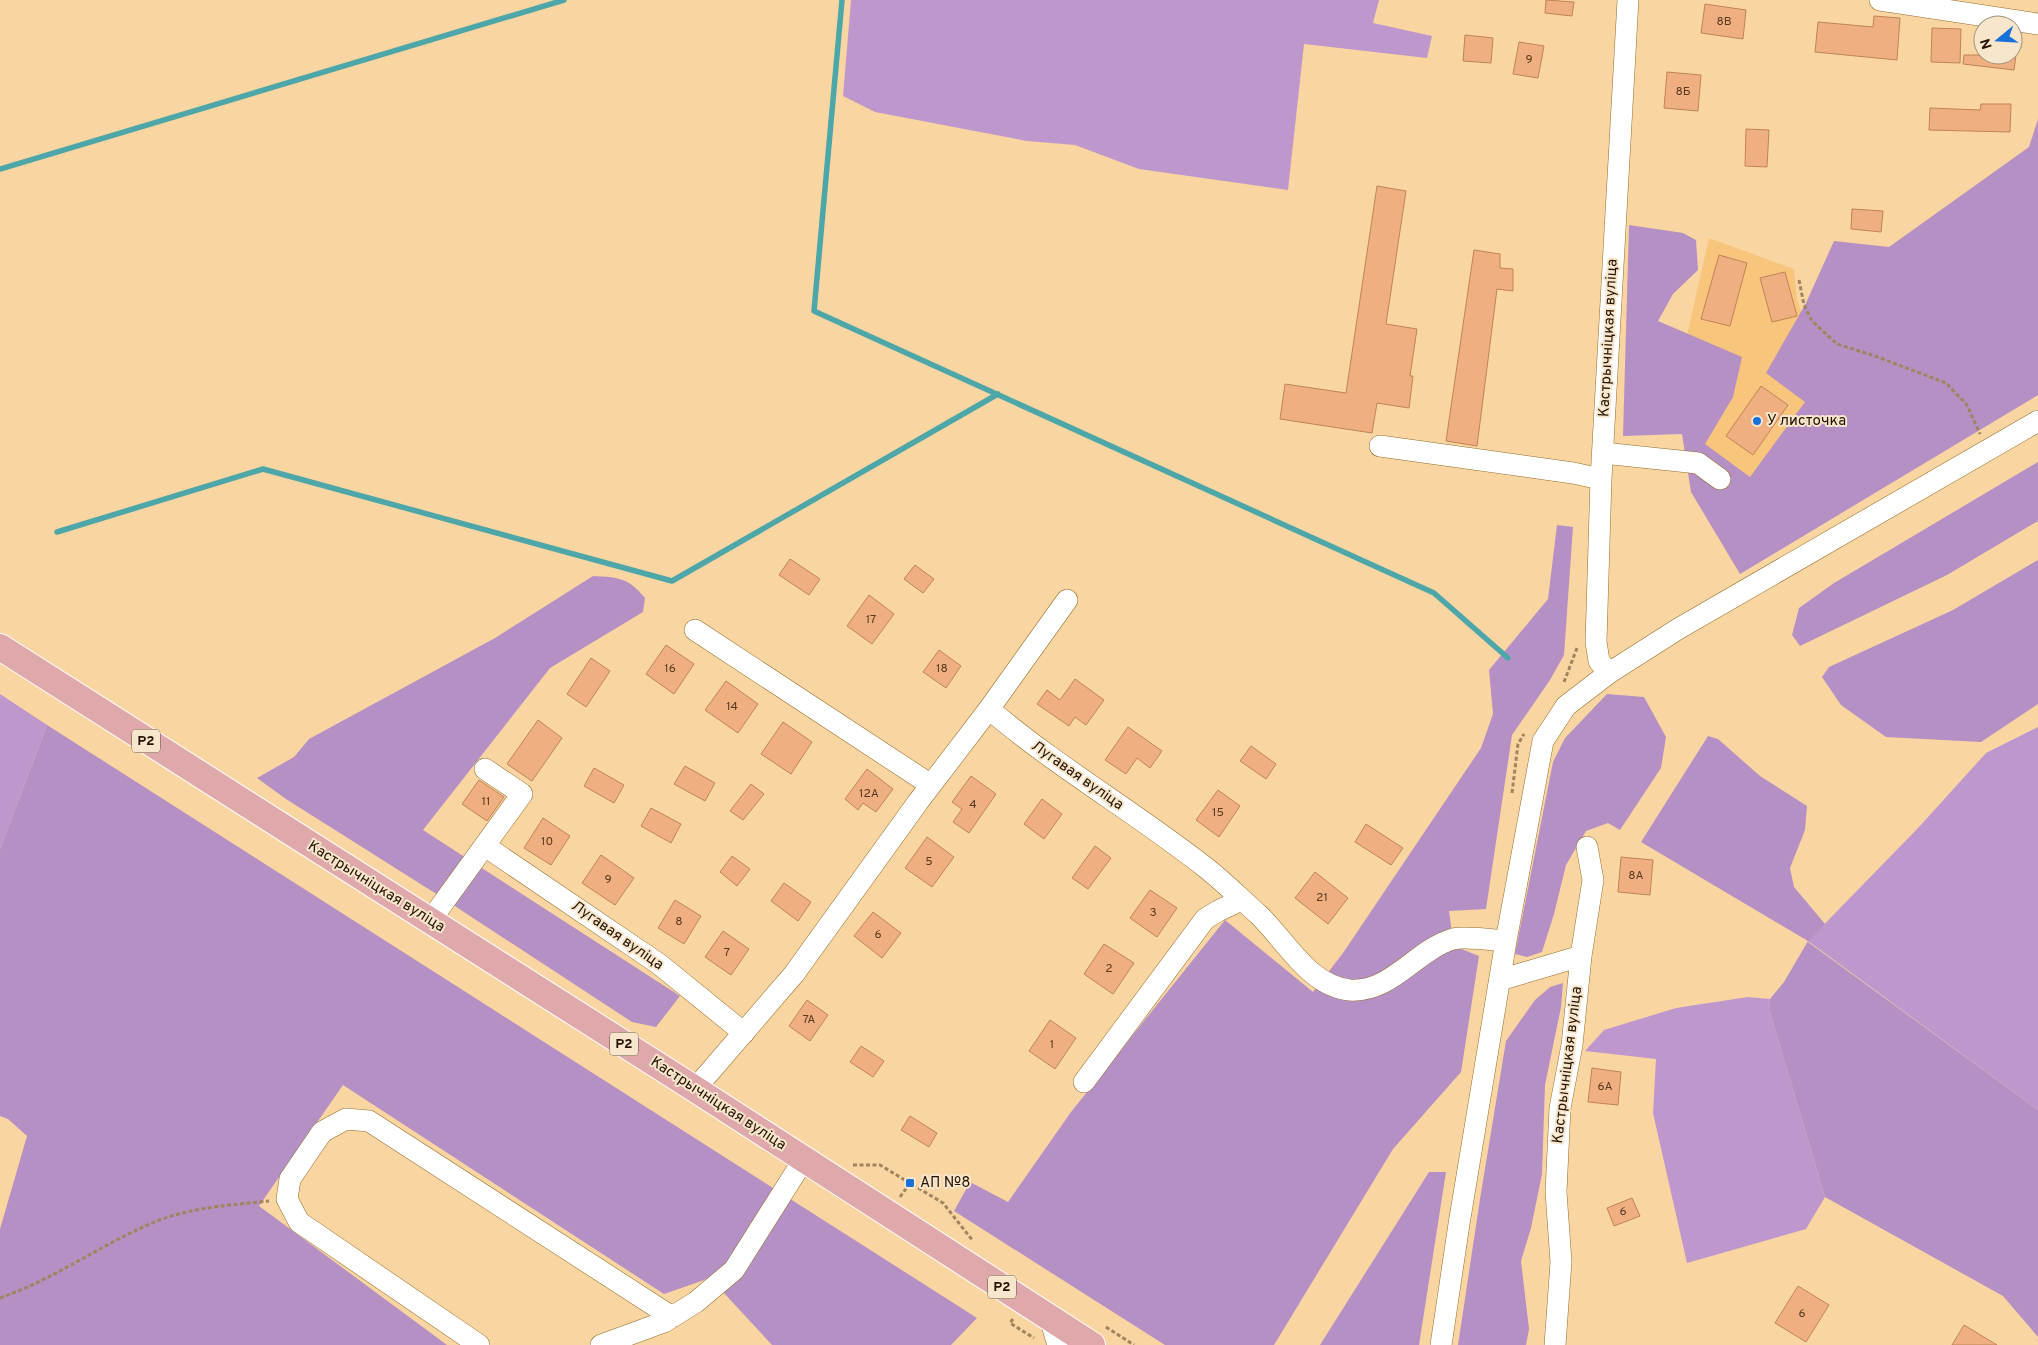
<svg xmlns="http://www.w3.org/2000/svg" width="2038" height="1345" viewBox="0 0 2038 1345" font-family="Overpass,sans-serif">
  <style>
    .built { fill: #f7c57c }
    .green { fill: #be98cc }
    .forest { fill: #b590c4 }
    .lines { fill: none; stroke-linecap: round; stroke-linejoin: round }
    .stream { stroke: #4da7a8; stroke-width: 5.5 }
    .building { fill: #f0af81; stroke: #c08355 }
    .minor-casing { stroke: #946c29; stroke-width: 22 }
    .major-casing { stroke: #fff; stroke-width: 28 }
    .path { stroke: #a0845f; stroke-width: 3; stroke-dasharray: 4 2.5; stroke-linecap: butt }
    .minor { stroke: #fff; stroke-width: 21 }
    .major { stroke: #dfa9ac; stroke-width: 26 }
    .poi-dot { fill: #1870d9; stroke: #f8e6cc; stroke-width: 2 }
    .labels { text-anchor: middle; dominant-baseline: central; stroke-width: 4; stroke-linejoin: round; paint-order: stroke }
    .number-label { font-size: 12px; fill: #563a20 }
    .shield { fill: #f8e6cc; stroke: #63523d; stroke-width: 1 }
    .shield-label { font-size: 14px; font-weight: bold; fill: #231300 }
    .street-label { font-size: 15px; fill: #231300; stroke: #f8e6cc }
    .poi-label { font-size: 15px; fill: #231300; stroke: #f8e6cc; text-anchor: start }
  </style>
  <rect width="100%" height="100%" fill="#f9d5a2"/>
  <path class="built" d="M1709,238L1794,269L1797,300L1807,327L1852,368L1752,495L1682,434L1673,398Z"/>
  <path class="green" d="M851,0H1379L1373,23L1432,36L1427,58L1304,44L1288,190L1139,169L1075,145L1027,141L875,112L843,96Z
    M0,694L47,725L0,849Z
    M2038,727V1110L1808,941L1919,827L1986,753Z
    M1748,997L1770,999L1769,1009L1825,1197L1806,1229L1687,1263L1653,1113L1656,1059L1585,1051L1604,1030L1676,1008Z"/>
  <path class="forest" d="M2038,119V395L1740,574L1691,492L1682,434L1623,436L1629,225L1683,233L1696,240L1698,270L1673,294L1658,321L1742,357L1733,397L1705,444L1750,477L1805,402L1766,373L1806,303L1834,241L1889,247L2029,147Z
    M2038,462V521L1947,575L1800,646L1792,635L1799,608L1834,583Z
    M1557,525L1573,527L1564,655L1550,680L1512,735L1486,909L1449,911L1454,946L1479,956L1461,1072L1393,1149L1274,1345H1165L954,1211L970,1182L1008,1202L1071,1112L1225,920L1313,992L1343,953L1481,748L1493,714L1489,670L1548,599Z
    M2038,560V704L1981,742L1886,737L1841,705L1822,677L1829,667L1953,610Z
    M593,576C618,577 629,578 645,598L643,612L550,668L423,830L680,996L656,1027L632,1022L438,895L286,799L257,778L294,757L309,739L495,638Z
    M1607,694L1644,697L1666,737L1661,768L1620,830L1608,823L1586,831L1566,865L1554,914L1542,952L1527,957L1515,954L1553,762L1565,738Z
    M47,725L977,1318L951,1345H772L710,1278L664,1294L343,1085L259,1206L447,1345H0V1229L27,1136L8,1119L0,1116V849Z
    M1708,736L1718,739L1760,776L1807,806L1805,830L1790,868L1794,887L1825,924L1808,942L2038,1110V1337L2003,1296L1825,1197L1769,1009L1770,999L1784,982L1808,941L1641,842Z
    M1563,983L1561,1007L1545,1085L1542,1174L1531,1228L1521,1261L1529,1329L1526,1345H1458L1480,1199L1506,1041L1535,1000L1550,987Z
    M1429,1172H1446L1419,1345H1320Z"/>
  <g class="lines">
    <path class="stream" d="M842,0L814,311L1434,593L1508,658
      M0,169L564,0
      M57,532L263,469L672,581L998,394"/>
  </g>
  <path class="building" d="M1546,0L1574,2L1572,16L1545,13Z
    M1705,4L1746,10L1743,39L1701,33Z
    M1874,16L1900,18L1897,60L1815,52L1818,22L1873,27Z
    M1932,28L1961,29L1960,63L1931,62Z
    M1465,35L1493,38L1491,63L1463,61Z
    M1519,42L1544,46L1538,78L1513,74Z
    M1964,55H2016L2014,70L1963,64Z
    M1667,72L1701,75L1698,111L1664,108Z
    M1981,104H2011L2010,132L1929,130L1930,108L1980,110Z
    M1746,129L1769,130L1767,167L1745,166Z
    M1377,186L1406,191L1386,324L1417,329L1410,376H1413L1409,408L1377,403L1372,433L1280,419L1285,384L1346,393Z
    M1852,209L1883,211L1881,232L1851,229Z
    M1474,250L1500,254V268L1513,269V291L1497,289L1477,446L1446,441Z
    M1719,255L1747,263L1730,326L1701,319Z
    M1785,272L1797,316L1772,322L1760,278Z
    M1761,386L1788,405L1753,455L1726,436Z
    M790,559L820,579L809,595L779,575Z
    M915,565L934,579L923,593L904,579Z
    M869,595L894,614L872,644L847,626Z
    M666,645L694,664L674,694L646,674Z
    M939,650L961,666L946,688L923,672Z
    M591,658L610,671L586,707L567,694Z
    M1075,679L1104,700L1086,725L1075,717L1069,726L1037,704L1047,690L1060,700Z
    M726,681L758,704L738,733L705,710Z
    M538,720L562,738L532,781L507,764Z
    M783,722L812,742L791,774L761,754Z
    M1128,727L1162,751L1150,768L1137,758L1126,774L1105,760Z
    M1251,746L1276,764L1266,779L1240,761Z
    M685,766L715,783L705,801L674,784Z
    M594,768L624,785L614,803L584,786Z
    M867,769L893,789L876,812L863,803L858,810L845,799Z
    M971,776L996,794L969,833L953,822L962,809L952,802Z
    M479,780L504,797L487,821L462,804Z
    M751,784L764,794L743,820L730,811Z
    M1218,790L1240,806L1219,837L1196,820Z
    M1042,799L1062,814L1044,839L1024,824Z
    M651,808L681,824L671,843L641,826Z
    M543,818L570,836L551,865L524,848Z
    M1366,824L1403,848L1391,865L1355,842Z
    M927,837L954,857L932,887L905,868Z
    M1095,846L1111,858L1088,889L1072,878Z
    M601,855L634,878L615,905L582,883Z
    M732,856L750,869L737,886L720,872Z
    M1621,857L1653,860L1650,895L1618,892Z
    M1315,872L1348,898L1328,924L1295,898Z
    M784,883L811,902L798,921L771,901Z
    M1150,890L1177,908L1157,937L1130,918Z
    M675,900L701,916L684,944L658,928Z
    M873,912L901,933L882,958L854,936Z
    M723,931L749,949L731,975L705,957Z
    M1104,944L1134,963L1113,994L1084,974Z
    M807,1000L828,1015L810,1041L789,1026Z
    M1050,1020L1076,1038L1055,1069L1029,1051Z
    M861,1046L884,1061L873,1077L850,1062Z
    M1592,1068L1621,1072L1618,1105L1588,1102Z
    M910,1116L937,1133L929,1147L901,1130Z
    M1632,1198L1640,1216L1614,1226L1607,1208Z
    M1798,1286L1829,1305L1806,1342L1775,1323Z
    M1964,1325L1997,1345H1952Z"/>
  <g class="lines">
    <g class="minor-casing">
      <path id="minor" d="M1880,0L2038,24
        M1380,446L1573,473L1601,479
        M1603,453L1698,463L1720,479
        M695,630L931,785
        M1609,673L1599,661L1596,642L1601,479L1628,0
        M989,709L1067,600
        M485,846L659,964L744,1033
        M430,921L522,794L485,769
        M1500,980L1581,956
        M1084,1082L1205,919L1218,911L1241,900
        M695,1089L794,974L918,802L989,709C1057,767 1135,812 1205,867C1224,882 1241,899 1259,915C1286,941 1309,986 1350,990C1391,993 1416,950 1453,939C1464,936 1494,940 1506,941
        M1050,1318L1058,1345
        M479,1345L299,1222L287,1199L290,1179L322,1132L346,1119L369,1121L672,1317
        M601,1345L664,1322L696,1302L734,1270L804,1159
        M1441,1345L1459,1224L1506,941L1543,741L1566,706L1609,673L1678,629L2038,421
        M1555,1345L1561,1262L1556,1192L1560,1108L1572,1045L1581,956L1593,880L1587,847"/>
    </g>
    <g class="major-casing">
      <path id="major" d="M0,647L695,1089L1092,1345"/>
    </g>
    <path class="path" d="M1799,280L1804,305L1812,321L1837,344L1875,356L1946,383L1967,405L1980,434
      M1564,682L1577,648
      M1512,793L1518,744L1524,734
      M853,1165H880L943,1203L973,1241
      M900,1197L910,1183
      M0,1298C55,1279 103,1243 157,1221C193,1207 232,1205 269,1201
      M1013,1319L1010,1323L1034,1338
      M1106,1327L1134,1345"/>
    <use href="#minor" class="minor"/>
    <use href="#major" class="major"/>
  </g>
  <g class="poi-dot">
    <circle cx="1757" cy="421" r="5"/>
    <rect x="905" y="1178" width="10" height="10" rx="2.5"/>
  </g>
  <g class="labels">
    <g class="number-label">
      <text x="1724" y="22">8В</text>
      <text x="1529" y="60">9</text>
      <text x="1683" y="92">8Б</text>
      <text x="871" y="620">17</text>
      <text x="670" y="669">16</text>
      <text x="942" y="669">18</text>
      <text x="732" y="707">14</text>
      <text x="869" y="794">12А</text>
      <text x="486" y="802">11</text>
      <text x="973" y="805">4</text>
      <text x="1218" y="813">15</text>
      <text x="547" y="842">10</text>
      <text x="929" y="862">5</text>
      <text x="1636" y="876">8А</text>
      <text x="608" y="880">9</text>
      <text x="1322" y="898">21</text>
      <text x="1153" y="913">3</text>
      <text x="679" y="922">8</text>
      <text x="878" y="935">6</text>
      <text x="727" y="953">7</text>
      <text x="1109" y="969">2</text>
      <text x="809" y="1020">7А</text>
      <text x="1052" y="1045">1</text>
      <text x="1605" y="1087">6А</text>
      <text x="1623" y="1212">6</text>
      <text x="1802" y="1314">6</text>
    </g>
    <g class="shield">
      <rect x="132" y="729.5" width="28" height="23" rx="4"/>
      <rect x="610" y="1032.5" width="28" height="23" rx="4"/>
      <rect x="988" y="1275.5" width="28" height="23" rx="4"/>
    </g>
    <g class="shield-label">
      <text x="146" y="741">Р2</text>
      <text x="624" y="1044">Р2</text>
      <text x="1002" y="1287">Р2</text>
    </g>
    <g class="street-label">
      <text transform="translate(1609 338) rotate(-87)">Кастрычніцкая вуліца</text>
      <text transform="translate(1077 776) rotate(35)">Лугавая вуліца</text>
      <text transform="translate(376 887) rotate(32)">Кастрычніцкая вуліца</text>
      <text transform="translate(617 936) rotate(35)">Лугавая вуліца</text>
      <text transform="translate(1568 1065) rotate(-83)">Кастрычніцкая вуліца</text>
      <text transform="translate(718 1104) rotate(33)">Кастрычніцкая вуліца</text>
    </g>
    <g class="poi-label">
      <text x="1767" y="421">У листочка</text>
      <text x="920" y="1183">АП №8</text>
    </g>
  </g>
  <g transform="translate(1998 40) rotate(252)"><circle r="24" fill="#f8e6cc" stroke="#a3927a"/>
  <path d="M0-4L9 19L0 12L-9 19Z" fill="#1870d9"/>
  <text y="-8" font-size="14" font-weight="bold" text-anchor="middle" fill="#231300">N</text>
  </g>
</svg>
